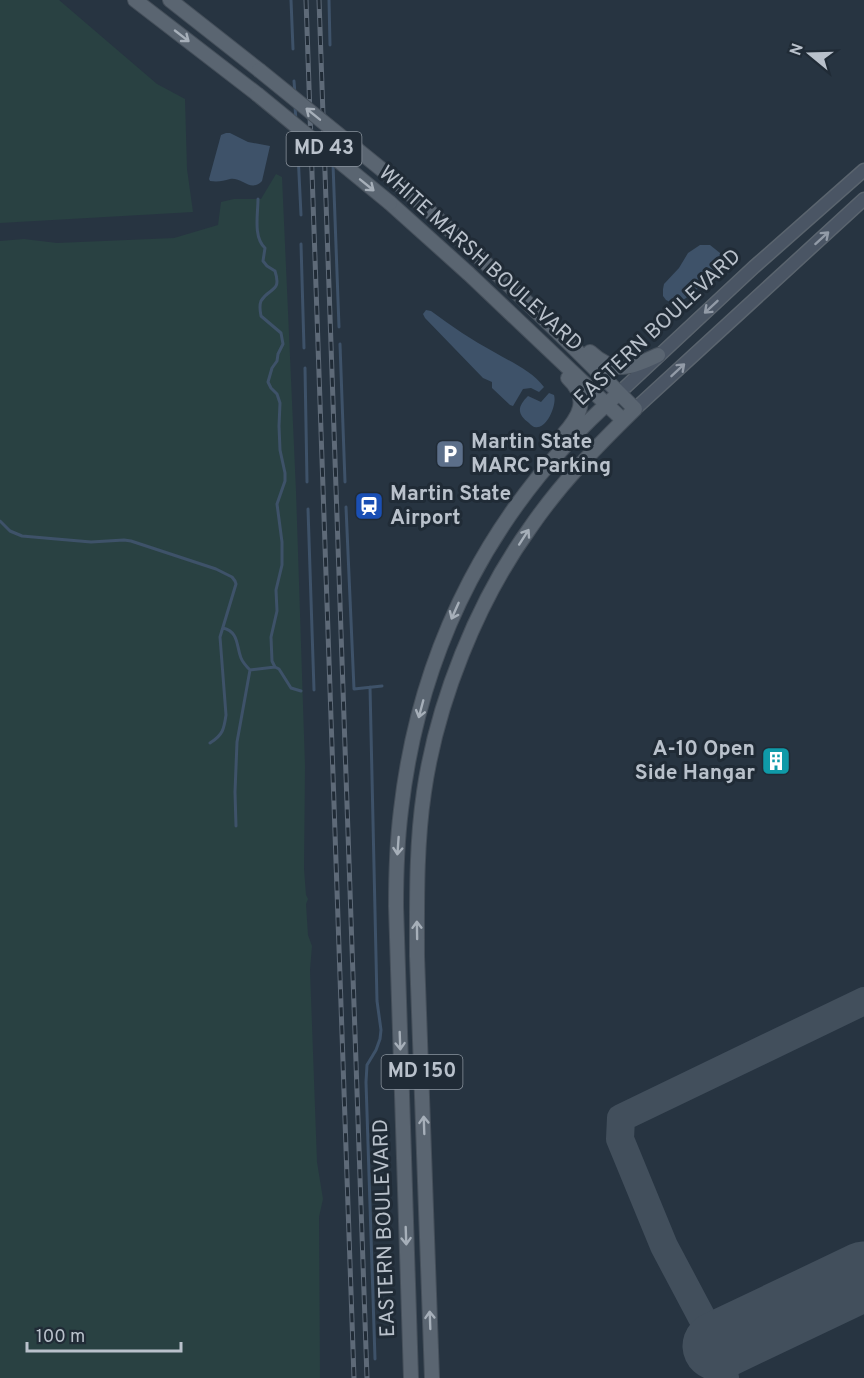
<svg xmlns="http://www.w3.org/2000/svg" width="864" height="1378" viewBox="0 0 864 1378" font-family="Overpass,sans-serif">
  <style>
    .green { fill: #294142 }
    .water { fill: #3e5269 }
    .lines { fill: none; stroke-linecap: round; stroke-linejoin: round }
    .stream { stroke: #3e5269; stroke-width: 3 }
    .taxiway { stroke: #424f5c; stroke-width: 28 }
    .runway { stroke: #424f5c; stroke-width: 69 }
    .secondary-casing { stroke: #5a646e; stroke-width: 15 }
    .primary-casing { stroke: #454f5a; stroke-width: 16 }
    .secondary { stroke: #4a5564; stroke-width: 12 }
    .primary { stroke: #5a6571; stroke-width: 14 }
    .rail-casing { stroke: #5e6a78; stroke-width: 5 }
    .rail { stroke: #202b36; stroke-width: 3; stroke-dasharray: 9; stroke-linecap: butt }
    .primary-bridge-casing { stroke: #454f5a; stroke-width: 16; stroke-linecap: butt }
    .primary-bridge { stroke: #5a6571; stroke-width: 14 }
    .oneway { stroke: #a6afb9 }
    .oneway2 { stroke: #929ba7 }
    .labels { text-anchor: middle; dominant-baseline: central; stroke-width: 6; stroke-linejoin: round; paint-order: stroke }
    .shield { fill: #202b36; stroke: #8b949e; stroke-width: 1.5 }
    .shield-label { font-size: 20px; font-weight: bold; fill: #b9c1cb }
    .street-label { font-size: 21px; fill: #b9c1cb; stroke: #202b36 }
    .poi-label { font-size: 21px; font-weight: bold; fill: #b9c1cb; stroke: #202b36; text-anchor: start }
  </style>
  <rect width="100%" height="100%" fill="#273441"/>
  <path class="green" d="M0,0H59L157,84L185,99L187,169L193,212L0,223Z
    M276,174L282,177L296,491L305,766L304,869L306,895L308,899L306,904L308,935L312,946L310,970L317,1162L323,1199L319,1217L320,1378H0V241L24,239L57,243L174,238L218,225L221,202L234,199H261Z"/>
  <path class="water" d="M226,133H230L248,142L270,146L262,181C251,193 242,177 230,179C223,181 218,182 210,181L209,179L221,135Z
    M700,245H710L720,253L722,260L721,267L717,272L694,292L678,304H674L666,300L663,296V289L664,284L679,268L688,253Z
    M426,310L431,311C451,326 472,340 494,352C511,362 532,371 544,387L539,392L531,388L523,389L513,406L510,405L492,388V382L483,378L425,318L423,314Z
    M549,393L554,395C557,404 548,426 538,427C534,428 532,426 529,423C517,414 517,407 528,396L541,402Z"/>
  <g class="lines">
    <path class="stream" d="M291,0L293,49
      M329,0L330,45
      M294,81L295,94
      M295,106L296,121
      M297,133L301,215
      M332,137L333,151
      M333,164L339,327
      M258,199C258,214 253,237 265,248L263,261L267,266L275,271C282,293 269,287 261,301C259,306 260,311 261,316L281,333L283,344L278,354L277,361L272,368L268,382L271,388L277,394L280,403L279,426L280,450L285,473V481L277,504L282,542V565L276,590L277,611L271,637L272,661L275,667L279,669L291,688L301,691
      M301,244L304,348
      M340,344L345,482
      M305,368L307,482
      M346,507L354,689L382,686
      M308,509L314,690
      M0,521L10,531L22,536L91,542L124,540L131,541L216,569L232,577L235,581L236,584L220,637L226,715C224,729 223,735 210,743
      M223,628C239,632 236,645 241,658C243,663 246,666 250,670L275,667
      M370,687L377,1001L381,1030L380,1039L376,1050L367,1065L366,1082L375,1359
      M236,826L235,792L237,742L250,670"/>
    <path class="taxiway" d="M725,1378L717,1346L664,1246L620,1139L621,1118L864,1001"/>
    <path class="runway" d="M717,1346L864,1276"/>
    <g class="secondary-casing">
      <path id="secondary" d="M619,393L754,267L864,170
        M635,409L864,199"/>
    </g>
    <g class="primary-casing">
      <path id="primary" d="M135,0L257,94
        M170,0L259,70
        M391,177C475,251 556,329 635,409C597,446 560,484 530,528C477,602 437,702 424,792C416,846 417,901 417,956L432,1378
        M390,203L469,274L623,420
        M590,352C615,375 630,368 658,355
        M562,436C580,416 590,399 568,378
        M411,1378L396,906C396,874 397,842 401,810C420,644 494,503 619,393"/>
    </g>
    <use href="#secondary" class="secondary"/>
    <use href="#primary" class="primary"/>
    <g class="rail-casing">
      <path id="rail" d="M306,0L354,1378
        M319,0L367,1378"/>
    </g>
    <use href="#rail" class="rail"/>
    <g class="primary-bridge-casing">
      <path id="primary-bridge" d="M259,70L391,177
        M257,94L390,203"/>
    </g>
    <use href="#primary-bridge" class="primary-bridge"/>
  </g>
  <defs><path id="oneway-shaft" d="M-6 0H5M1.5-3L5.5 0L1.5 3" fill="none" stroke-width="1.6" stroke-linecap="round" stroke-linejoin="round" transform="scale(1.5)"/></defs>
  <g class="oneway">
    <use href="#oneway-shaft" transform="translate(182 36) rotate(38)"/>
    <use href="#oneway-shaft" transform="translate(313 114) rotate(-141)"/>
    <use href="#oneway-shaft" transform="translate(367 185) rotate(39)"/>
    <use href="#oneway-shaft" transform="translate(524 537) rotate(-57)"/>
    <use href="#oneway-shaft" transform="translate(455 611) rotate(114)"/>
    <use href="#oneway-shaft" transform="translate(421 709) rotate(105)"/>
    <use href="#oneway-shaft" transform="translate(398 846) rotate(94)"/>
    <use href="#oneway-shaft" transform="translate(417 930) rotate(-91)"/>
    <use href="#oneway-shaft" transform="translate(400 1041) rotate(88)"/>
    <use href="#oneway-shaft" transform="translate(424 1125) rotate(-92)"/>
    <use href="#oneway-shaft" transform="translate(406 1236) rotate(88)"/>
    <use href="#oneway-shaft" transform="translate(430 1320) rotate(-92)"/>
  </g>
  <g class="oneway2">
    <use href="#oneway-shaft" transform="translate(822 238) rotate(-42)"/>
    <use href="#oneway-shaft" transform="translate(711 307) rotate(137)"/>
    <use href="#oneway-shaft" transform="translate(678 370) rotate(-43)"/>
  </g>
  <defs>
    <g id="parking-square" transform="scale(1.5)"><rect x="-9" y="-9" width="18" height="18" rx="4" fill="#5c6f8a" stroke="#202b36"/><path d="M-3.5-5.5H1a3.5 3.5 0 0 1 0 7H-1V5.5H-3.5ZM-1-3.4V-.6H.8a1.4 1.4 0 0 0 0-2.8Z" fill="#fff"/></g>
    <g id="station-square" transform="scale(1.5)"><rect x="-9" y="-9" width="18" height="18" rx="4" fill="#1a4fb4" stroke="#202b36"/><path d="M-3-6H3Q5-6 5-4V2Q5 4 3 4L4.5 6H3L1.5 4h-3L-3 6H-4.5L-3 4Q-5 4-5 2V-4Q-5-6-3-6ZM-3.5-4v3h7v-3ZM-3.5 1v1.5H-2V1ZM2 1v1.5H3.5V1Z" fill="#fff"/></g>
    <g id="building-square" transform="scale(1.5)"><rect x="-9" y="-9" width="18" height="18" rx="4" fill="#0f9aa8" stroke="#202b36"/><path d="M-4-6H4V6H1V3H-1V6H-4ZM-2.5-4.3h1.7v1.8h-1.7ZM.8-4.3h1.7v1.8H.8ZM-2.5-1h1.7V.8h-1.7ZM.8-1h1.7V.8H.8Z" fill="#fff"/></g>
  </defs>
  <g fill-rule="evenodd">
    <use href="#parking-square" x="450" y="454"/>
    <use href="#station-square" x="369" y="506"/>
    <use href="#building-square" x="776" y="761"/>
  </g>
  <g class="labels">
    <g class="shield">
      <rect x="286.5" y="132" width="75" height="34" rx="4.5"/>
      <rect x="381.5" y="1055" width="81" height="34" rx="4.5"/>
    </g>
    <g class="shield-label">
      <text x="324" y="149">MD 43</text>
      <text x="422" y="1072">MD 150</text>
    </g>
    <g class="street-label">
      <text transform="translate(480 259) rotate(42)">WHITE MARSH BOULEVARD</text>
      <text transform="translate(658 328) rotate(-43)">EASTERN BOULEVARD</text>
      <text transform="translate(385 1228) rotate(-92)">EASTERN BOULEVARD</text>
    </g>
    <g class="poi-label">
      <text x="471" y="442">Martin State<tspan x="471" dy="24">MARC Parking</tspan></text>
      <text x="390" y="494">Martin State<tspan x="390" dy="24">Airport</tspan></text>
      <text x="755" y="749" text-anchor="end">A-10 Open<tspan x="755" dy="24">Side Hangar</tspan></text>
    </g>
  </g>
  <g transform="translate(810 54) rotate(289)" stroke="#202b36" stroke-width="4.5" paint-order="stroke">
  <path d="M0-4.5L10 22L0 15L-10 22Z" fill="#b9c1cb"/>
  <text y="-9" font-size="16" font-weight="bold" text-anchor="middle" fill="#b9c1cb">N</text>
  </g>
  <path d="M27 1342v9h154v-9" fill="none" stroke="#b9c1cb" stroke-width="3"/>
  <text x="36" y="1342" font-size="18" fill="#b9c1cb" stroke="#202b36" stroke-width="4.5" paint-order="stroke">100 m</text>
</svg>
